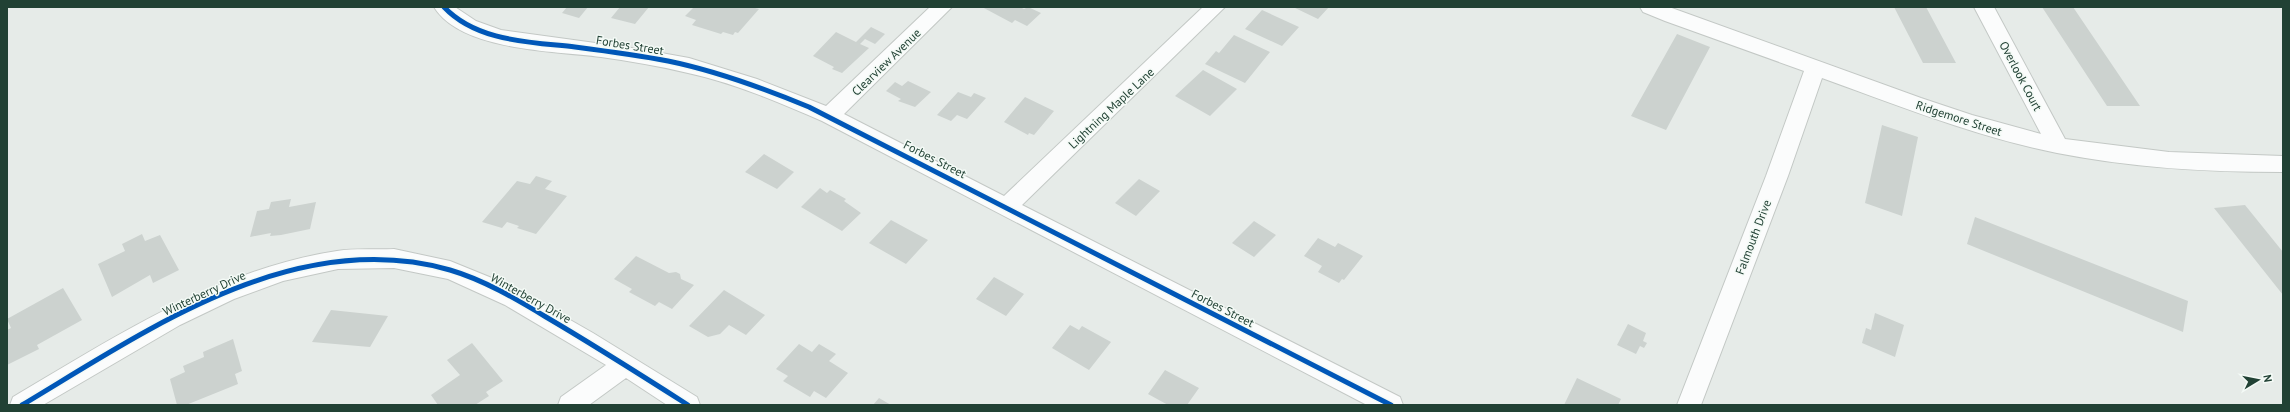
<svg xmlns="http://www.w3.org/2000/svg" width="2290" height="412" viewBox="0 0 2290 412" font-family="'PT Sans',sans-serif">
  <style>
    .building { fill: #ccd2cf }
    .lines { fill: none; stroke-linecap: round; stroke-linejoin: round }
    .minor-casing { stroke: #c3c8c5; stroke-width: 2 }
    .minor { fill: #fbfcfc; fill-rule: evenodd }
    .cycleway-casing { stroke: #f4faf6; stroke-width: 8 }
    .cycleway { stroke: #0057b8; stroke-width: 5 }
    .labels { text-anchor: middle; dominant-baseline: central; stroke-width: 3; stroke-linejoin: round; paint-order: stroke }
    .street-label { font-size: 12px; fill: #214134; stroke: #f4faf6 }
  </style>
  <rect width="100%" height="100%" fill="#e6ebe8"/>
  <path class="building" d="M567,7H588L579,18L562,13Z
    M620,7H649L635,24L611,18Z
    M694,7H751L759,9L738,33L735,32L733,35L723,32L721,34L692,25L696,20L685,16Z
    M982,7H1020L1024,9L1028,7L1041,13L1027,26L1015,20L1012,23Z
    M1293,7H1329L1318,19Z
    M1894,7H1926L1956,63H1923Z
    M2042,7H2073L2140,106H2107Z
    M1262,10L1299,27L1282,46L1245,29Z
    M871,27L885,34L875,44L865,39L860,44L869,48L842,73L832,69L834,67L813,56L836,32L856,42Z
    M1677,34L1710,47L1666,130L1631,116Z
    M1234,35L1270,52L1245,83L1205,64L1216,51L1219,53Z
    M1203,70L1237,89L1210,116L1175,96Z
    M908,81L931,92L915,107L898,101L901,99L886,91L895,82L902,86Z
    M958,92L971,97L974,93L986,98L967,119L957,115L951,121L937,115Z
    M1025,97L1054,111L1034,135L1029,133L1028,135L1004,122Z
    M1882,125L1918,137L1902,216L1865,203Z
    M764,154L794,172L777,189L745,172Z
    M536,176L552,181L545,189L567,196L536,234L517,228L519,226L507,222L502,228L482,222L517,181L530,184Z
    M1139,179L1160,191L1136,216L1115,203Z
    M820,188L827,193L830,190L846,199L844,201L861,213L842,231L801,207Z
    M291,199L289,207L316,202L310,229L281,235L270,236L271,233L250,237L257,211L269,209L271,202Z
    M2245,205L2283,252V295L2214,208Z
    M1975,217L2188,301L2183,332L1967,244Z
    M891,220L928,240L906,264L869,243Z
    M1254,221L1276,235L1254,257L1232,243Z
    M142,234L145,241L160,235L179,270L153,283L150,275L112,297L98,264L125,251L122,244Z
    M1318,238L1335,247L1338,243L1363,256L1344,280L1342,279L1339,283L1318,272L1322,266L1304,256Z
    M636,256L669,273L676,272L680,274L681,279L694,285L672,309L659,302L655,306L629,292L632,289L614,279Z
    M994,277L1024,294L1006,316L976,299Z
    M63,288L82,320L37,345L39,349L7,365V330L11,328L7,319Z
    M724,290L765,315L746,335L729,325L720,334L708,337L689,326Z
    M331,310L388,316L370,347L312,342Z
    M1875,313L1904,325L1895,357L1862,343L1866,328L1871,330Z
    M1628,324L1646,333L1643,341L1647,343L1644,348L1640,346L1636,354L1617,345Z
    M1070,325L1079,330L1082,326L1111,342L1089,370L1052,348Z
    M233,339L242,371L235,374L238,384L186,405H177L170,379L185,372L183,366L204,357L203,352Z
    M472,343L503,381L486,392L489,396L475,405H438L431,395L460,375L447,360Z
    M799,344L812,352L819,344L836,354L829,361L848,373L826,398L814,391L810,397L783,381L788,376L776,369Z
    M1165,370L1199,388L1187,405H1168L1148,394Z
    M1577,378L1621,399L1618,405H1564Z
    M879,398L891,405H873Z"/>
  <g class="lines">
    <g class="minor-casing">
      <path id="minor" d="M434,7H455L476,21L501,30L639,49L689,58L757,79L826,106L930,7H952L844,114L1004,196L1203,7H1225L1022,205L1400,397L1403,405H1367L822,121C778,102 734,83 688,73C659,66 630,61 601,57C555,51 461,51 434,7Z
        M1640,7H1669L1921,98L1972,115L2041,134L1974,7H1994L2065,139L2169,152L2283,156V172C2207,172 2132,168 2057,153C1977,137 1899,106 1822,78L1788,176L1701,405H1677L1766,176L1804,71L1665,21L1643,12Z
        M394,249L450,261L509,285L593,333L697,397L700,405H667L626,378L589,405H558L561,397L606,365L505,305L448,279L394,268L338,269L283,281L234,299L180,325L43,405H10L13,397C115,337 218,269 337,251C355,248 375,250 394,249Z"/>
    </g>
    <use href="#minor" class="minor"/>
    <g class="cycleway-casing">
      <path id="cycleway" d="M444,7C477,42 531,42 575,47C606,51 637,55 668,61C717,71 763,88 809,107L1391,405
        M22,405C149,329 295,226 450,270C484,280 516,299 546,317C594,345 641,375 688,405"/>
    </g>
    <use href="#cycleway" class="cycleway"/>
  </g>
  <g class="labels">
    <g class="street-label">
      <text transform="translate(630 45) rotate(9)">Forbes Street</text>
      <text transform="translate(886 62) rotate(-44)">Clearview Avenue</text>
      <text transform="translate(2021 76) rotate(62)">Overlook Court</text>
      <text transform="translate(1111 108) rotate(-43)">Lightning Maple Lane</text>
      <text transform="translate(1959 118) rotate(18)">Ridgemore Street</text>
      <text transform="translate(935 159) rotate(27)">Forbes Street</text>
      <text transform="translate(1753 237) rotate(-69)">Falmouth Drive</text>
      <text transform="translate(204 293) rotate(-25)">Winterberry Drive</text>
      <text transform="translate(531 298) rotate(29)">Winterberry Drive</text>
      <text transform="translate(1223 308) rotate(27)">Forbes Street</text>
    </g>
  </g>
  <rect width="2290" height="412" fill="none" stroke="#214134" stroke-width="16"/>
  <g transform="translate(2258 380) rotate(80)" stroke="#f4faf6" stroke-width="3" paint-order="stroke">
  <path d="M0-3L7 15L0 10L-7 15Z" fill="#214134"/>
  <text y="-6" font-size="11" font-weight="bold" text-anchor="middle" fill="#214134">N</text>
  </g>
</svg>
